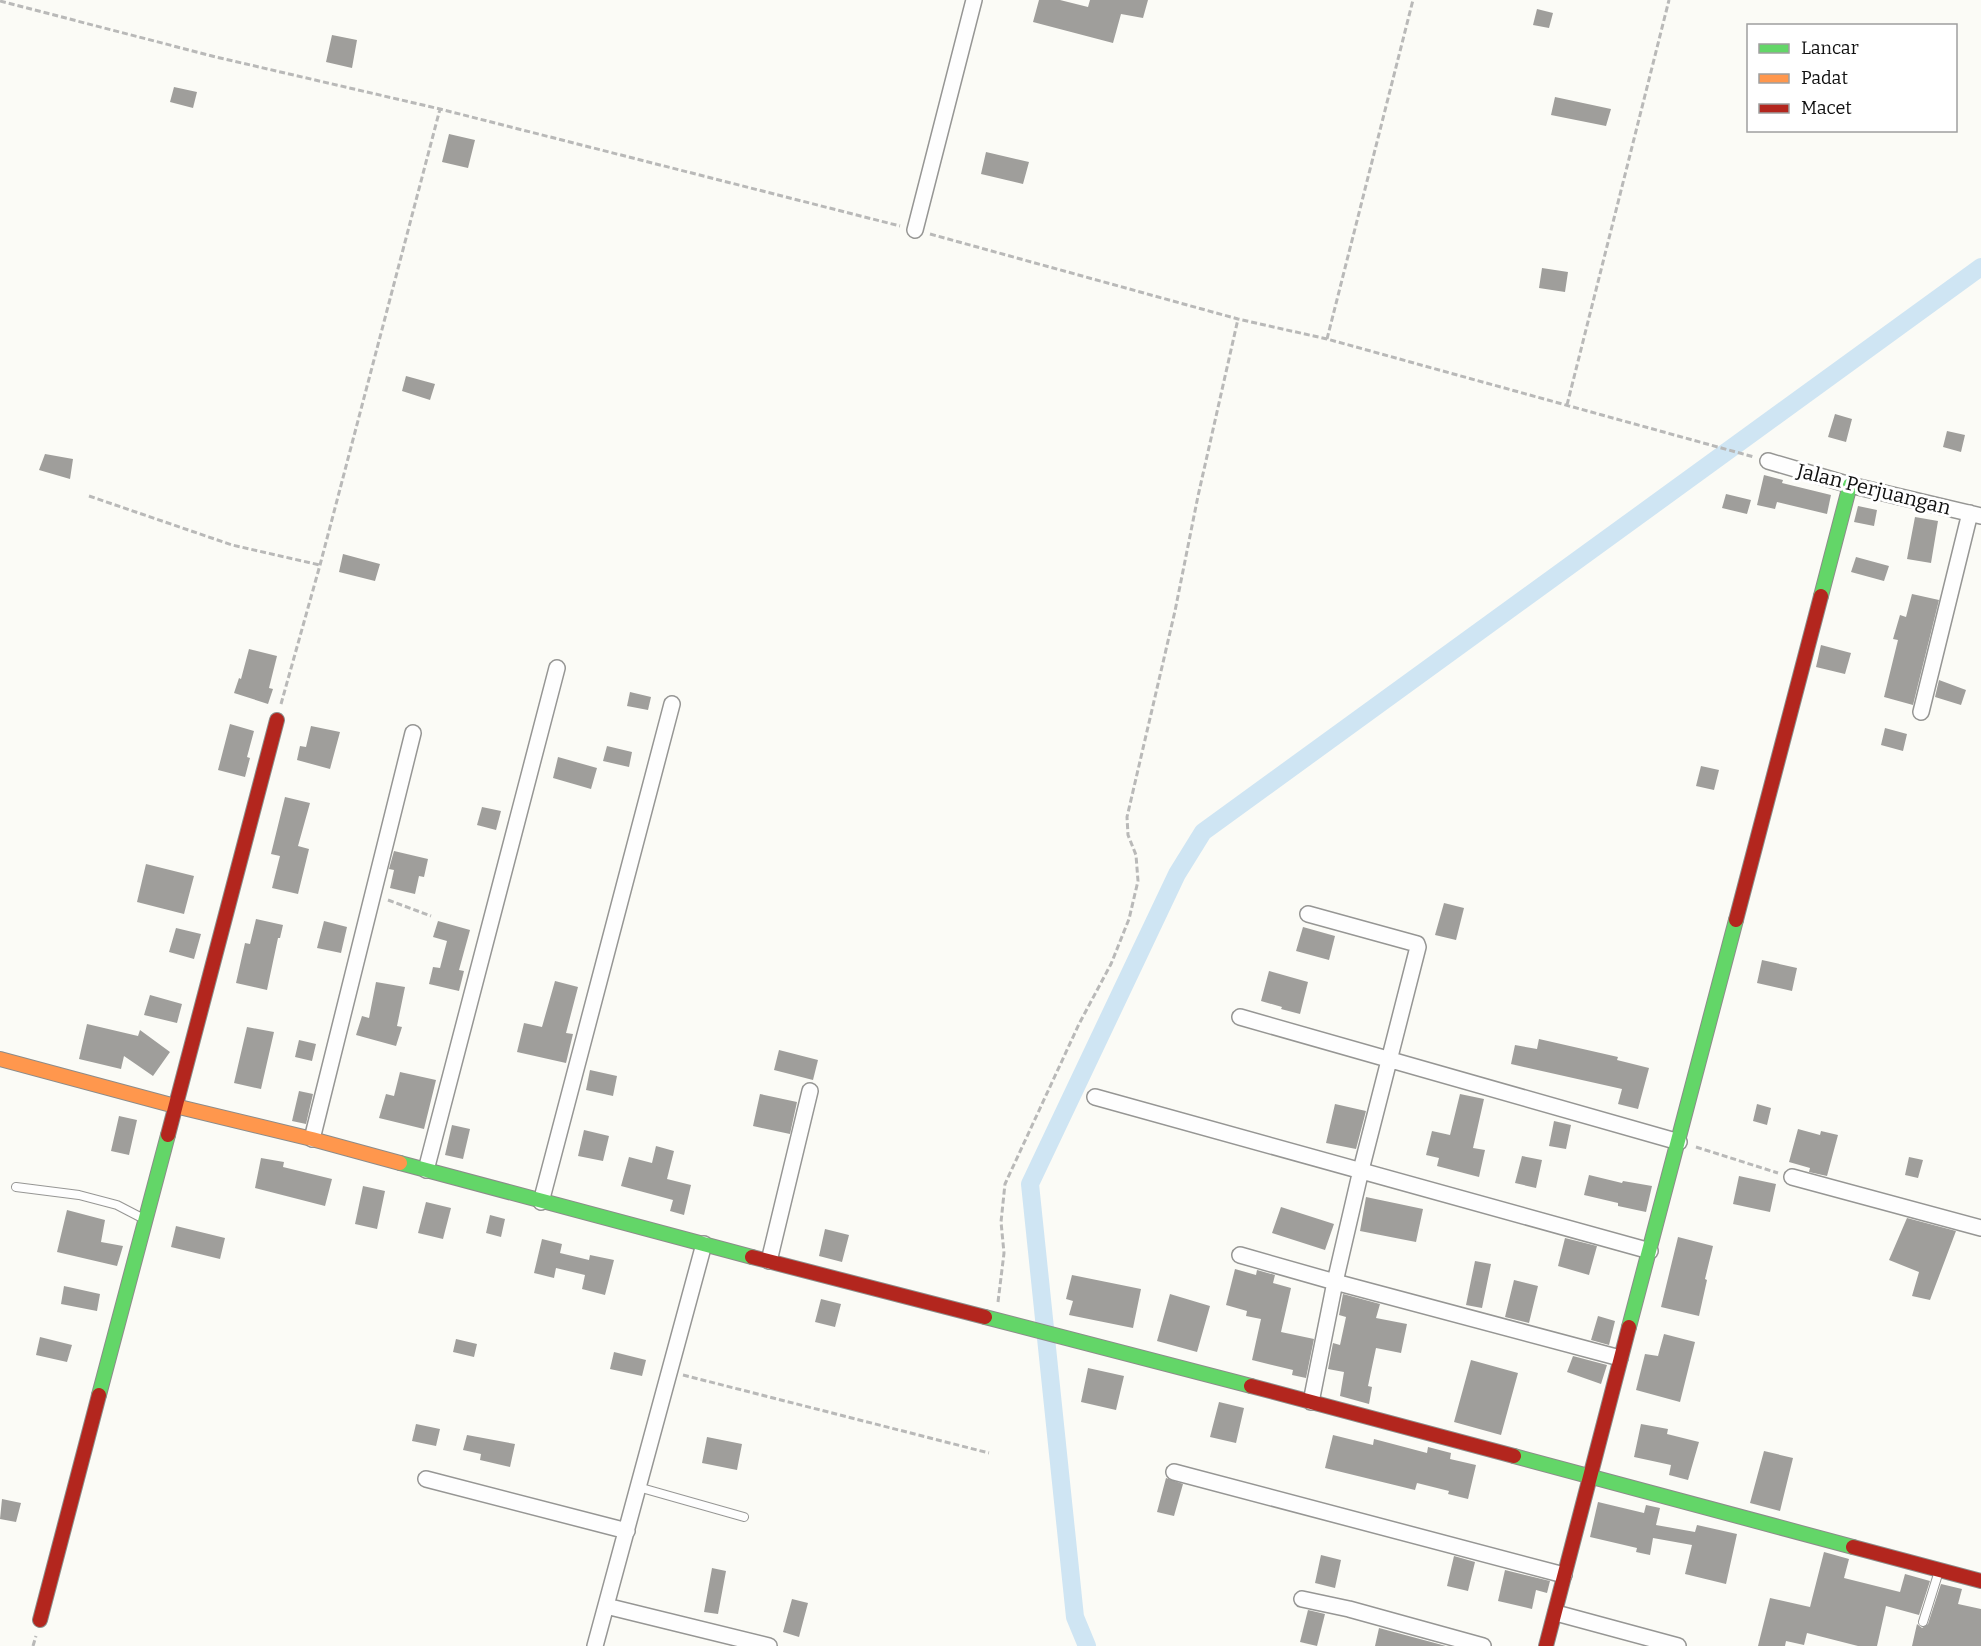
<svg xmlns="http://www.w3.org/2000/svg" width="1981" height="1646" viewBox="0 0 1981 1646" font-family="Bitter,serif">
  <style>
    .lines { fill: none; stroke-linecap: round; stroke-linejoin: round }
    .canal { stroke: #cfe5f3; stroke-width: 18 }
    .building { fill: #9f9e9b }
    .lane-casing { stroke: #969694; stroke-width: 10 }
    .street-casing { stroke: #969694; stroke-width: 18 }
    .fast-casing { stroke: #8c8c8a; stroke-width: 16 }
    .slow-casing { stroke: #8c8c8a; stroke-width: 16 }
    .jam-casing { stroke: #8c8c8a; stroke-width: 16 }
    .path { stroke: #b9b9b8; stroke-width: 3; stroke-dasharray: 6 3; stroke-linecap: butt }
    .lane { stroke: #fefefe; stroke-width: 8 }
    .street { stroke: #fefefe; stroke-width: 15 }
    .fast { stroke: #63d668; stroke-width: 14 }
    .slow { stroke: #ff974d; stroke-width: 14 }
    .jam { stroke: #b3261e; stroke-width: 14 }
    .labels { text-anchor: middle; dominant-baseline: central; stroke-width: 6; stroke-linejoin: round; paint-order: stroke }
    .street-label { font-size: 20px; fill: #101010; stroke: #fff }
  </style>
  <rect width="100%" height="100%" fill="#fbfbf6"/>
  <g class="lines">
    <path class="canal" d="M1087,1646L1075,1617L1030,1184L1177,874L1203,832L1981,267"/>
  </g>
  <path class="building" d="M1039,0H1060L1088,7L1090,0H1148L1143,18L1121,14L1113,43L1033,22Z
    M1537,9L1553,13L1549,28L1533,25Z
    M332,35L357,40L352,68L326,62Z
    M174,87L197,92L193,108L170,102Z
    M1555,97L1611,109L1606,126L1551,115Z
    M449,134L475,140L468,168L442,162Z
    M986,152L1029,162L1023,184L981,174Z
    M1542,268L1568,272L1565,292L1539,288Z
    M406,376L435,384L430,400L402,391Z
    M1835,414L1852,419L1846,442L1828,437Z
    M1947,431L1965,435L1961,452L1943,447Z
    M45,454L73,459L70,479L39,470Z
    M1764,475L1783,480L1782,483L1831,495L1827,514L1777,502L1775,509L1757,505Z
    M1726,494L1751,500L1747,514L1722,508Z
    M1858,506L1877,510L1874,526L1854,522Z
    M1915,517L1938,521L1931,563L1907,559Z
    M343,554L380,564L375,581L339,572Z
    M1856,557L1889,566L1884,581L1851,572Z
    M1912,594L1939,600L1913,705L1884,697L1898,640L1893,639L1900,615L1906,617Z
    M1821,645L1851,653L1845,674L1816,667Z
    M249,649L277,656L269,688L273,689L268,704L234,693L239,678L241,679Z
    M1939,680L1966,690L1961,705L1935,697Z
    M630,692L651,697L648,710L627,706Z
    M230,724L254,731L247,757L250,758L245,777L218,770Z
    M311,726L340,732L330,769L297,760L300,746L306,747Z
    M1885,728L1907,734L1903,751L1881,745Z
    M607,746L632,752L629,767L603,761Z
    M558,757L597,768L591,789L553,778Z
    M1701,766L1719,770L1714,790L1696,786Z
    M285,797L310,803L298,846L309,849L298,894L272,888L280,856L271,854Z
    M482,807L501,811L496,830L477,825Z
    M394,851L428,859L424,877L419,876L415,894L390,888L394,870L389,869Z
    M146,864L194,876L184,914L137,902Z
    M1444,903L1464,908L1456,940L1435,935Z
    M256,919L283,925L280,938H278L267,990L236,983L245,943L250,944Z
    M324,921L347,927L341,953L317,948Z
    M438,921L470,930L459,970L464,971L459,991L429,984L433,967L440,968L447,941L433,937Z
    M1303,927L1335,936L1329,960L1296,951Z
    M176,928L201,934L194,959L169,952Z
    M1762,960L1797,968L1792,991L1757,983Z
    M1269,971L1308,982L1300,1014L1281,1009L1282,1007L1261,1001Z
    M555,981L578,987L566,1033L573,1034L566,1063L517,1052L524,1023L542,1027Z
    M376,982L405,987L397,1026L402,1027L396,1046L356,1035L362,1016L369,1018Z
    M150,995L182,1004L177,1023L144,1015Z
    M87,1024L138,1036L140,1030L170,1052L153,1076L124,1056L121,1069L79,1059Z
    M247,1027L274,1032L261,1089L234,1083Z
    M1539,1039L1618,1057L1617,1060L1649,1068L1638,1109L1618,1104L1622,1089L1511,1064L1515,1045L1537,1049Z
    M299,1040L316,1044L312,1061L295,1057Z
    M779,1050L818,1060L813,1080L774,1070Z
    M590,1070L617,1076L613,1096L586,1090Z
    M400,1072L436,1080L424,1129L379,1118L386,1094L394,1096Z
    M299,1091L313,1094L306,1124L292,1121Z
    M760,1094L797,1102L790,1134L753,1126Z
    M1460,1094L1484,1099L1473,1148L1485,1150L1479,1177L1437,1166L1439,1158L1426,1155L1432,1131L1450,1135Z
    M1335,1104L1366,1111L1356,1149L1326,1143Z
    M1757,1104L1771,1108L1767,1125L1753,1121Z
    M119,1116L137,1120L129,1155L111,1151Z
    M1554,1121L1571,1125L1566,1149L1549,1146Z
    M452,1125L470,1129L463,1159L445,1155Z
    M1798,1129L1820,1135L1821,1131L1838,1135L1827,1176L1809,1172L1810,1168L1789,1162Z
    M584,1130L609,1136L603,1161L578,1156Z
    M656,1146L674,1151L667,1179L691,1185L684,1215L670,1211L673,1200L621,1186L629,1157L652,1163Z
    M1522,1156L1542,1160L1536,1188L1515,1183Z
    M1909,1157L1923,1160L1918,1178L1905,1175Z
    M261,1158L284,1162L283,1167L332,1179L325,1206L255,1188Z
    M1589,1175L1622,1183L1623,1181L1652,1186L1646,1212L1618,1206V1203L1584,1195Z
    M1739,1176L1776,1184L1770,1212L1733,1204Z
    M363,1186L385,1191L377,1229L355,1224Z
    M1366,1197L1423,1209L1416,1242L1360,1231Z
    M426,1202L451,1208L443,1239L418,1233Z
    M1281,1207L1334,1224L1325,1250L1272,1233Z
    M67,1210L105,1220L101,1242L123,1246L117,1266L57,1252Z
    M490,1215L505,1219L501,1237L486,1233Z
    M1907,1218L1956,1231L1930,1300L1912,1296L1919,1272L1889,1260Z
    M176,1226L225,1238L220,1259L171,1247Z
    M825,1229L849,1235L842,1262L819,1256Z
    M1678,1237L1713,1246L1705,1279L1707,1280L1699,1316L1661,1307Z
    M1565,1238L1597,1246L1589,1275L1558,1266Z
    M542,1239L562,1244L560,1253L589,1260L590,1255L614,1260L605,1295L582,1289L585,1275L556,1268L554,1278L534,1273Z
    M1475,1261L1491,1264L1482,1308L1466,1305Z
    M1235,1269L1256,1275L1257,1270L1275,1275L1273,1283L1291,1288L1281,1332L1314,1339L1306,1378L1292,1375L1293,1370L1252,1360L1261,1319L1246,1316L1247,1311L1226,1305Z
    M1072,1275L1141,1289L1133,1328L1069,1315L1073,1301L1066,1299Z
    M1514,1280L1538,1286L1529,1323L1505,1317Z
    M64,1286L100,1294L97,1311L61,1304Z
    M1170,1294L1210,1306L1197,1352L1157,1341Z
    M1343,1294L1380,1304L1376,1318L1407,1324L1401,1353L1376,1348L1368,1386L1372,1387L1369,1404L1340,1396L1344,1372L1328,1369L1333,1343L1340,1345L1346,1317L1339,1315Z
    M821,1299L841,1304L835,1327L815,1322Z
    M1598,1316L1615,1321L1609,1345L1591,1340Z
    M1664,1334L1695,1342L1680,1402L1636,1390L1645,1354L1658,1356Z
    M40,1337L72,1345L67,1362L36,1355Z
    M456,1339L477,1344L474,1357L453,1352Z
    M614,1352L646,1360L642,1376L610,1369Z
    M1573,1356L1607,1365L1601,1384L1567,1372Z
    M1471,1360L1518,1373L1501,1435L1454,1422Z
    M1088,1368L1124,1376L1116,1410L1081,1402Z
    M1219,1402L1244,1408L1236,1443L1210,1437Z
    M416,1424L440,1429L436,1446L412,1441Z
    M1641,1424L1668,1429L1667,1434L1699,1442L1688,1480L1669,1475L1671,1465L1634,1457Z
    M467,1435L515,1444L510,1467L480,1460L481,1454L463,1450Z
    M1333,1435L1373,1445L1374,1439L1427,1453L1428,1447L1451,1453L1450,1459L1476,1465L1468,1499L1448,1494L1449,1491L1417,1483L1415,1490L1325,1468Z
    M707,1437L742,1444L737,1470L702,1463Z
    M1764,1451L1793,1458L1780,1511L1750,1503Z
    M1166,1478L1183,1484L1174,1516L1157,1512Z
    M2,1499L21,1503L16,1522L0,1519Z
    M1598,1502L1644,1513L1646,1505L1660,1508L1656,1525L1695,1532L1697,1525L1737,1534L1726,1584L1685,1574L1692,1545L1653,1538L1650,1555L1636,1552L1637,1548L1590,1537Z
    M1824,1552L1849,1559L1844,1578L1900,1592L1905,1574L1930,1581L1919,1615L1886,1606L1877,1646H1858L1807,1633L1804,1645L1786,1641L1785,1646H1758L1770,1598L1810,1607Z
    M1321,1555L1341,1560L1335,1588L1315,1583Z
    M1454,1556L1475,1562L1468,1591L1447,1586Z
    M712,1568L726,1571L718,1614L704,1612Z
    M1505,1570L1550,1581L1547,1593L1536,1590L1532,1609L1498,1601Z
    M1941,1584L1962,1589L1958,1604L1981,1609V1646H1912L1917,1624L1922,1628L1928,1624Z
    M792,1599L808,1603L799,1637L783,1632Z
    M1308,1610L1325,1614L1317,1646L1300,1642Z
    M1379,1628L1446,1646H1375Z"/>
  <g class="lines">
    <g class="lane-casing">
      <path id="lane" d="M16,1187L79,1195L117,1205L144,1219
        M638,1487L744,1517
        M1923,1622L1939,1571"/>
    </g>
    <g class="street-casing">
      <path id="street" d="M915,230L974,0
        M1768,461L1850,485L1981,516
        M1921,712L1970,513
        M1308,914L1417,944L1418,947L1361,1170L1335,1282L1311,1402
        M1240,1017L1679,1142
        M1095,1097L1650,1251
        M312,1139L413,733
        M426,1170L557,668
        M1792,1177L1981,1228
        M541,1202L672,704
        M1240,1255L1335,1282L1620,1358
        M769,1261L810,1091
        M1174,1472L1564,1575
        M426,1479L627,1531
        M1302,1599L1349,1609L1483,1646
        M606,1606L769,1646
        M1556,1613L1678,1646
        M595,1646L704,1244"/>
    </g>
    <g class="fast-casing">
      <path id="fast" d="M1821,596L1850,485
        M400,1163L752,1257
        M985,1317L1251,1386
        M1629,1327L1736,920
        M99,1395L168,1135
        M1514,1456L1853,1547"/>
    </g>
    <g class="slow-casing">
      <path id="slow" d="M0,1059L175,1106L312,1139L400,1163"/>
    </g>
    <g class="jam-casing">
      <path id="jam" d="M1736,920L1821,596
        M168,1135L277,720
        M752,1257L985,1317
        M1251,1386L1514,1456
        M1853,1547L1981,1581
        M40,1620L99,1395
        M1546,1646L1629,1327"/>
    </g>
    <path class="path" d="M0,1L216,57L440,109L900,226
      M930,234L1238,319L1327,339L1754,457
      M1327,339L1413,0
      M1567,405L1669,0
      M89,496L232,545L320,565
      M281,704L320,565L440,109
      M388,900L431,916
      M1696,1147L1778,1173
      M998,1302L1004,1253L1001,1222L1005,1184L1079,1024L1111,964L1129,919L1138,881L1136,855L1128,835L1127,817L1175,611L1198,496L1238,319
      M683,1375L989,1453
      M33,1646L36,1636"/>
    <use href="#lane" class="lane"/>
    <use href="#street" class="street"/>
    <use href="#fast" class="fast"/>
    <use href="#slow" class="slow"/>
    <use href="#jam" class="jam"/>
  </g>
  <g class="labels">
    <g class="street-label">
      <text transform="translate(1874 489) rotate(14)">Jalan Perjuangan</text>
    </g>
  </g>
  <rect x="1747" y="24" width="210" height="108" fill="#ffffff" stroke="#9f9f9f" stroke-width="1.5"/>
  <rect x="1759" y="44" width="30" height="9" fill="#63d668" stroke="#9f9f9f" stroke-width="1.5"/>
  <text x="1801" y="54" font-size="18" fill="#101010">Lancar</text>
  <rect x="1759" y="74" width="30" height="9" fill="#ff974d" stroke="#9f9f9f" stroke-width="1.5"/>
  <text x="1801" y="84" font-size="18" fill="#101010">Padat</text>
  <rect x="1759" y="104" width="30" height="9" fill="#b3261e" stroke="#9f9f9f" stroke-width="1.5"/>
  <text x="1801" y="114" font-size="18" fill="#101010">Macet</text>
</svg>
